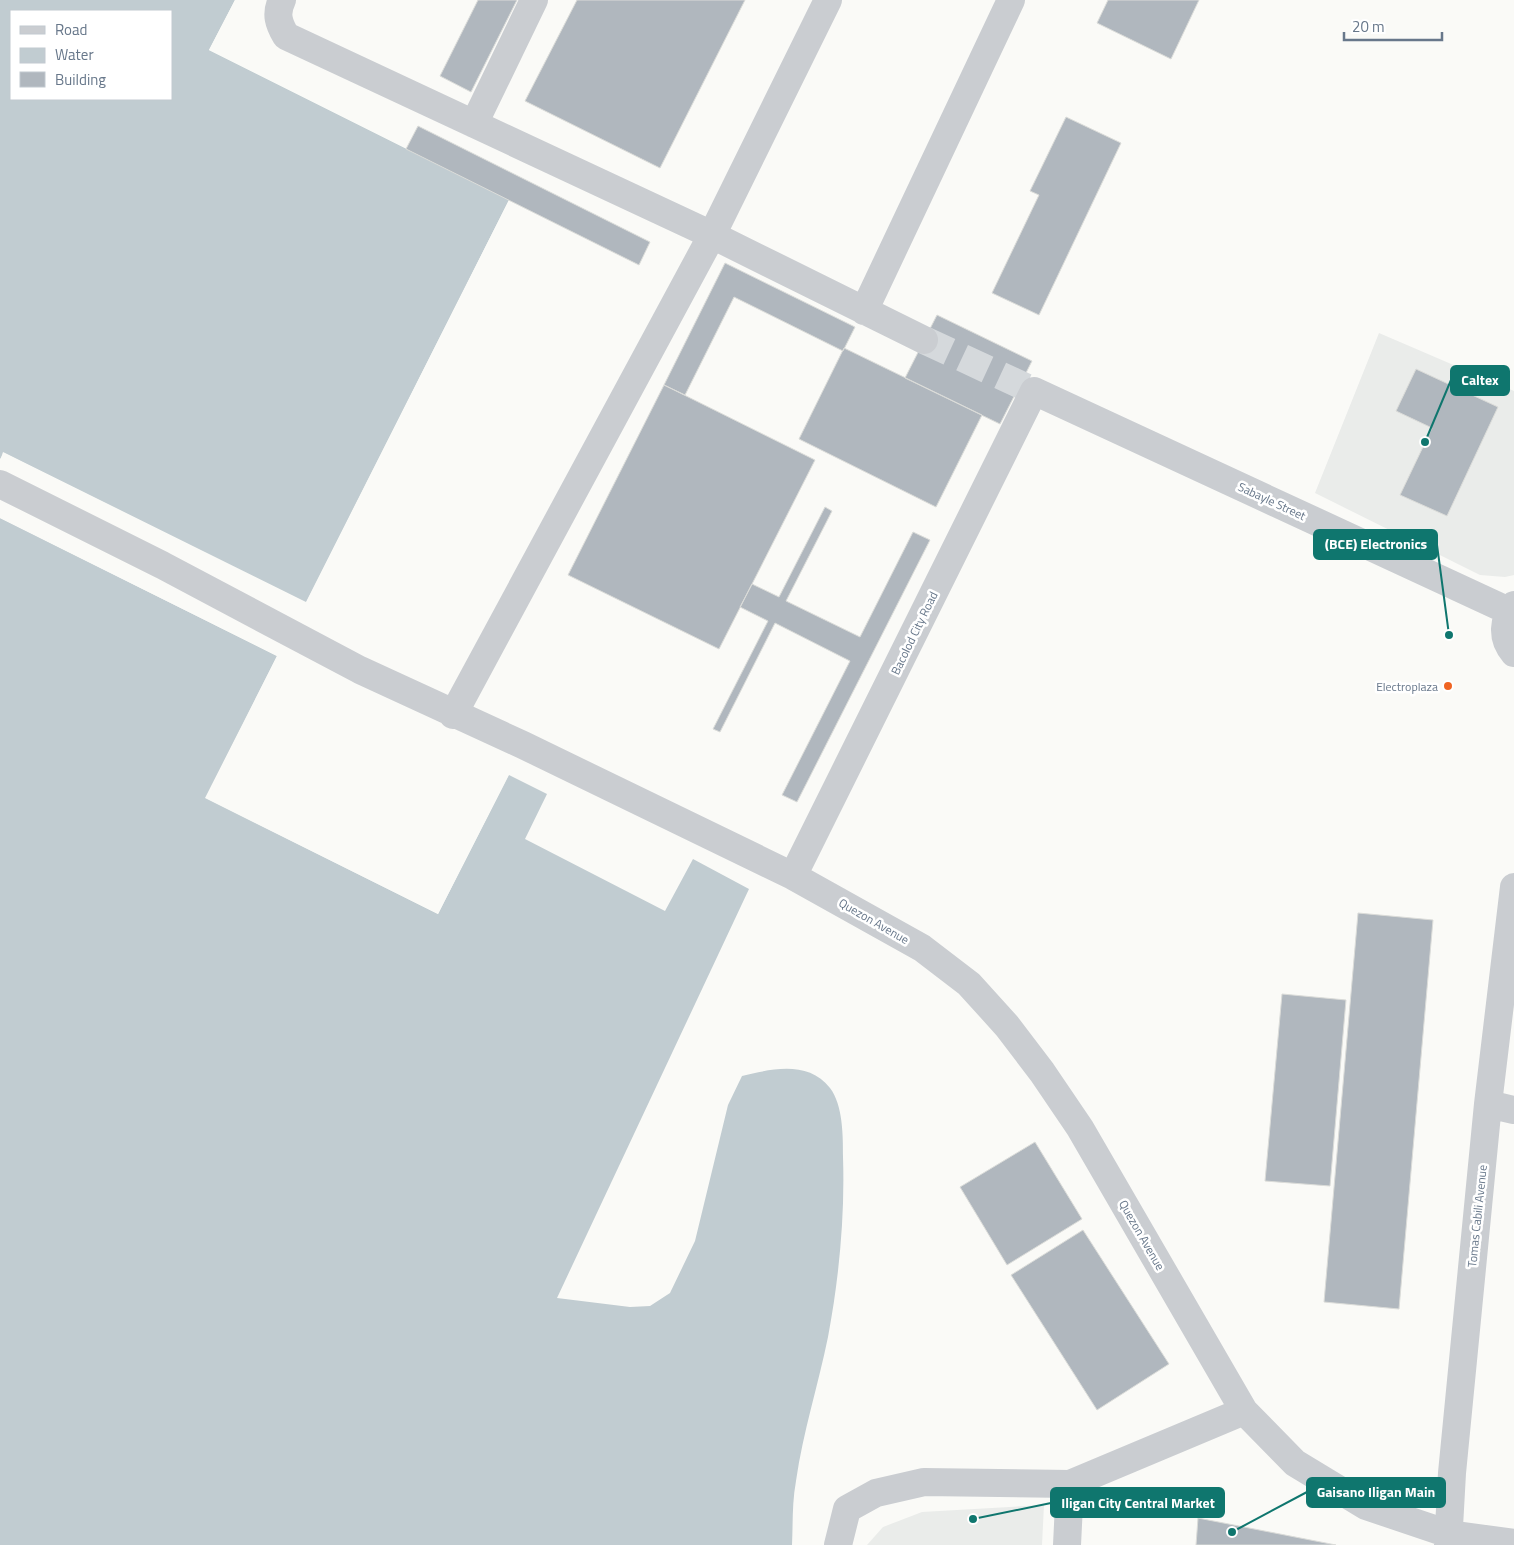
<svg xmlns="http://www.w3.org/2000/svg" width="1514" height="1545" viewBox="0 0 1514 1545" font-family="'Titillium Web',sans-serif">
  <style>
    .built { fill: #eaecea }
    .water { fill: #c1ccd1; fill-rule: evenodd }
    .pier { fill: #fafaf7 }
    .building { fill: #b0b7be; stroke: #dbdcd9 }
    .lines { fill: none; stroke-linecap: round; stroke-linejoin: round }
    .minor-tunnel { stroke: #d5d9dc; stroke-width: 28; stroke-dasharray: 28 14; stroke-linecap: butt }
    .minor { stroke: #cacdd1; stroke-width: 28 }
    .poi-dot { fill: #ef6422; stroke: #fff; stroke-width: 2 }
    .labels { text-anchor: middle; dominant-baseline: central; stroke-width: 5; stroke-linejoin: round; paint-order: stroke }
    .street-label { font-size: 12px; fill: #67778a; stroke: #fff }
    .poi-label { font-size: 12px; fill: #67778a; stroke: #fff; text-anchor: end }
    .leader { fill: none; stroke: #0f766e; stroke-width: 2 }
    .callout-dot { fill: #0f766e; stroke: #fff; stroke-width: 2 }
    .callout { fill: #0f766e; stroke: #0f766e; stroke-width: 2 }
    .callout-label { font-size: 14px; text-anchor: middle; font-weight: bold; fill: #fff }
  </style>
  <rect width="100%" height="100%" fill="#fafaf7"/>
  <path class="built" d="M1379,333L1514,391V575L1505,577L1480,575L1315,493Z
    M1044,1505L1042,1545H867L883,1527L922,1512Z"/>
  <path class="water" d="M0,0H235L209,50L509,200L306,603L4,453L0,459ZM11,11H171V99H11Z
    M0,518L277,656L206,798L438,914L509,775L547,794L525,839L665,911L693,859L749,889L557,1298L630,1307L650,1306L670,1293L695,1241L728,1105L742,1076C771,1069 808,1060 830,1088C843,1105 843,1136 843,1157C845,1217 839,1278 828,1337C818,1386 803,1432 796,1481C792,1502 793,1524 792,1545H0Z"/>
  <path class="pier" d="M235,0H237L213,49L510,197L511,201L306,605L4,456L0,461L3,452L306,602L509,200L209,50Z
    M0,515L279,654L209,797L437,911L506,774L510,772L438,914L205,798L277,656L0,518Z"/>
  <path class="building" d="M478,0H517L471,92L440,76Z
    M577,0H745L660,168L525,101Z
    M1108,0H1199L1171,59L1097,23Z
    M1066,117L1121,143L1039,315L992,293L1039,195L1030,191Z
    M418,126L650,242L639,265L406,149Z
    M725,263L855,327L843,351L734,297L685,395L664,385Z
    M937,315L1032,361L1000,424L905,378Z
    M844,348L982,415L936,507L799,439Z
    M1416,369L1498,407L1447,516L1400,495L1432,428L1396,411Z
    M664,385L815,460L719,649L568,575Z
    M825,507L832,511L786,601L860,637L913,532L930,540L797,802L782,795L850,661L775,623L720,732L713,729L768,621L740,607L752,584L779,597Z
    M1358,913L1433,920L1399,1309L1324,1302Z
    M1282,994L1346,1000L1330,1186L1265,1181Z
    M1035,1142L1082,1219L1007,1265L960,1187Z
    M1083,1230L1169,1364L1097,1410L1011,1275Z
    M1198,1518L1336,1545H1196Z"/>
  <g class="lines">
    <path class="minor-tunnel" d="M924,340L1034,391"/>
    <path class="minor" d="M282,0C275,14 279,24 286,36L712,235L924,340
      M474,124L534,0
      M864,311L1011,0
      M0,484L162,565L360,670L523,745L793,876L922,948L969,984L1007,1026L1042,1072L1080,1128L1244,1411L1295,1463L1366,1506L1449,1534L1514,1543
      M1514,605C1503,620 1501,638 1514,653
      M453,715L712,235L828,0
      M793,876L1034,391L1509,611
      M1488,1104L1514,1110
      M838,1545L847,1509L876,1493L924,1482L1070,1484L1244,1411
      M1067,1545L1070,1484
      M1448,1545L1452,1473L1488,1104L1514,887"/>
  </g>
  <circle class="poi-dot" cx="1448" cy="686" r="5"/>
  <g class="labels">
    <g class="street-label">
      <text transform="translate(1272 501) rotate(25)">Sabayle Street</text>
      <text transform="translate(914 633) rotate(-64)">Bacolod City Road</text>
      <text transform="translate(874 921) rotate(30)">Quezon Avenue</text>
      <text transform="translate(1477 1216) rotate(-84)">Tomas Cabili Avenue</text>
      <text transform="translate(1142 1235) rotate(60)">Quezon Avenue</text>
    </g>
    <g class="poi-label">
      <text x="1438" y="686">Electroplaza</text>
    </g>
  </g>
  <path class="leader" d="M1425 442L1451 380M1449 635L1437 545M1232 1532L1307 1492M973 1519L1051 1503"/>
  <g class="callout-dot">
    <circle cx="1425" cy="442" r="5"/>
    <circle cx="1449" cy="635" r="5"/>
    <circle cx="1232" cy="1532" r="5"/>
    <circle cx="973" cy="1519" r="5"/>
  </g>
  <g class="callout">
    <rect x="1451" y="366" width="58" height="29" rx="5"/>
    <rect x="1314" y="530" width="123" height="29" rx="5"/>
    <rect x="1307" y="1478" width="138" height="29" rx="5"/>
    <rect x="1051" y="1488" width="173" height="29" rx="5"/>
  </g>
  <g class="callout-label">
    <text x="1480" y="385">Caltex</text>
    <text x="1376" y="549">(BCE) Electronics</text>
    <text x="1376" y="1497">Gaisano Iligan Main</text>
    <text x="1138" y="1508">Iligan City Central Market</text>
  </g>
  <rect x="10" y="10" width="162" height="90" fill="#ffffff" stroke="#c2c9d0"/>
  <rect x="20" y="26" width="25" height="8" fill="#cacdd1" stroke="#c2c9d0"/>
  <text x="55" y="35" font-size="15" fill="#67778a">Road</text>
  <rect x="20" y="48" width="25" height="15" fill="#c1ccd1" stroke="#c2c9d0"/>
  <text x="55" y="60" font-size="15" fill="#67778a">Water</text>
  <rect x="20" y="72" width="25" height="15" fill="#b0b7be" stroke="#c2c9d0"/>
  <text x="55" y="85" font-size="15" fill="#67778a">Building</text>
  <path d="M1344 32v8h98v-8" fill="none" stroke="#67778a" stroke-width="2.5"/>
  <text x="1352" y="32" font-size="15" fill="#67778a" stroke="#ffffff" stroke-width="4" paint-order="stroke">20 m</text>
</svg>
